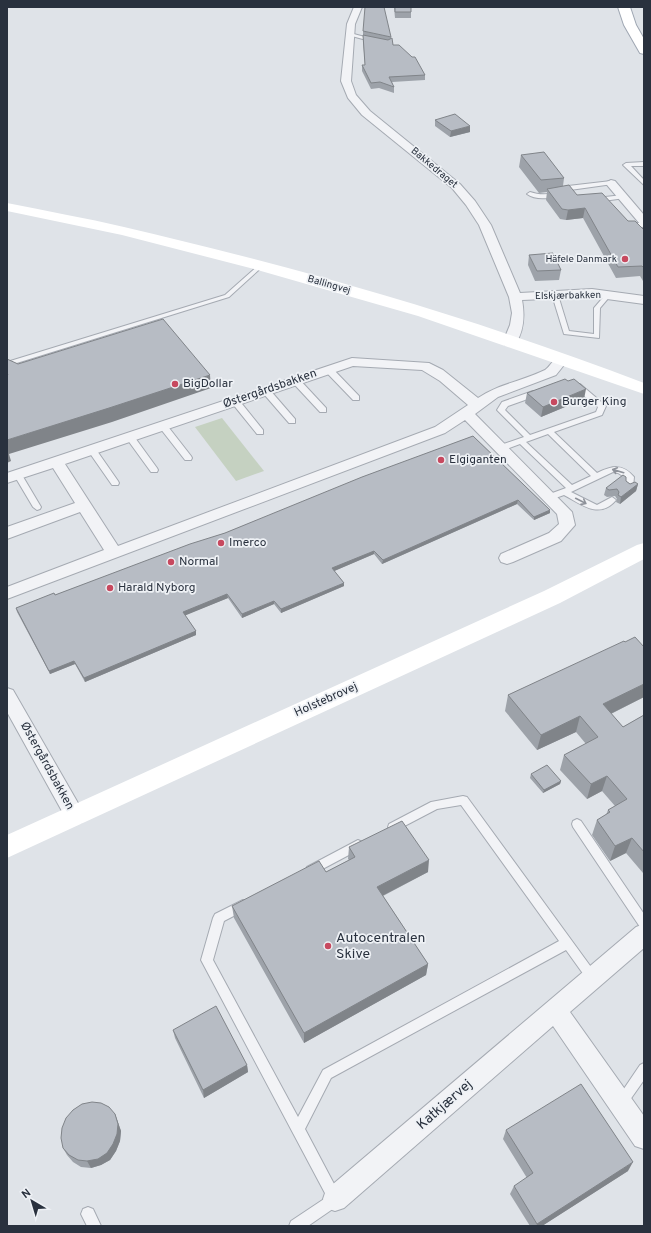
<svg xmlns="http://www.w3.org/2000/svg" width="651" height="1233" viewBox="0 0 651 1233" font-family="Overpass,sans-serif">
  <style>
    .green { fill: #c5d1c1 }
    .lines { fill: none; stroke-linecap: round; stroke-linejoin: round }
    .service-casing { stroke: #a5aab2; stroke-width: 2 }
    .minor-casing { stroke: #a5aab2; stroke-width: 2 }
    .primary-casing { stroke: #9fa7b3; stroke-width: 2 }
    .service { fill: #f2f3f6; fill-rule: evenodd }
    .minor { fill: #f2f3f6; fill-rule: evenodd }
    .secondary { fill: #fff; fill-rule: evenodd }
    .primary { fill: #fff; fill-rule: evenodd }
    .wall { fill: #9da2a9 }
    .shaded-wall { fill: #808489 }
    .building { fill: #b7bcc4; stroke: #808489 }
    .oneway { stroke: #8e929a }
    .poi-dot { fill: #c7495f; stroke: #eef1f5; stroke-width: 1.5 }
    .labels { text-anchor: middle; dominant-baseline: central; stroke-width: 3.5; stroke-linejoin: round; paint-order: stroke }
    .far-street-label { font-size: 10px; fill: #29313e; stroke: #eef1f5 }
    .far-poi-label { font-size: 10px; fill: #29313e; stroke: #eef1f5; text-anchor: end }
    .poi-label { font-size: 12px; fill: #29313e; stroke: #eef1f5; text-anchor: start }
    .street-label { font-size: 12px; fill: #29313e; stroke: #eef1f5 }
    .near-poi-label { font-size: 14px; fill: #29313e; stroke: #eef1f5; text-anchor: start }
    .near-street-label { font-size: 14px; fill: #29313e; stroke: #eef1f5 }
  </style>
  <rect width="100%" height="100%" fill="#dfe3e8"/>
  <path class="green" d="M222,418L264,471L236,481L195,427Z"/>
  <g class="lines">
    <g class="service-casing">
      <path id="service" d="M350,33L376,40V41L374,42L348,35V33Z
        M644,162V166H631L644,180V185L623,165L626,163Z
        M611,181L613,182V184L570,190L567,194C555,197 538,202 527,194L530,192C541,196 551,194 563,192L566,187L568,186Z
        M623,195L626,197L625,198L596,202L593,200L596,198Z
        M629,223H644V227L627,226L626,225Z
        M260,264L263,266L262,267L229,297L7,366V362L225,295Z
        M555,293L558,295L569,331L594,334V308L606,294H610L611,295L600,308L599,338L564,334L552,295Z
        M326,368H332L359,396V400H353L326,372Z
        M293,379H299L326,408V412H320L293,383Z
        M574,384H580L606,406L602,415L554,432L597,473C612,466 622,463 634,477L633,487L629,490L625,487L626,478L618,473L613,472L571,492L597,505L612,497L616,500C599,520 581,504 564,495L550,500L547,499L546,497L547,495L566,488L520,444L501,451L497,448L498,446L524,437L497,410L502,402L533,391H539V395L508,406L505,410L530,435L596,412L598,407L574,388ZM548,434L591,476L572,485L526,442Z
        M263,389H269L295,419V423H289L263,393Z
        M232,399H238L263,430V434H257L232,403Z
        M160,424H166L191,456L192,458L191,460H185L160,428Z
        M127,435H133L157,468L158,470L157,472H151L127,439L126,437Z
        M92,447L95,448L118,481L119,483L118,485H112L89,452L88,450L89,448Z
        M18,472L22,475L41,507L40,509L37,510L33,507L14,475Z
        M463,796L467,797L599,978L597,982L593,984L589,982L566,950L331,1078L305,1129L342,1199L340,1204L308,1226H289L291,1221L327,1197L201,960L213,918L215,914L243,900L247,901L249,905L247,909L224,921L213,960L298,1117L323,1070L559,941L461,805L437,809L393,832L389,830L388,827L389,824L431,802Z
        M577,819L581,821L644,914V928L640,927L573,827L572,824L573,821Z
        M358,840L362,842L363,845L362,848L315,873L311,875L307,873L306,870L307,867Z
        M644,1063V1080L625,1107L621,1109L617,1107L615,1103L617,1099L640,1065Z
        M88,1207L93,1209L101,1226H87L81,1214L83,1209Z"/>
    </g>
    <g class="minor-casing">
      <path id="minor" d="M354,7H362L355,24L351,81L356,95L370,111L460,184L475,201L491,225L520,293L592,289L644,296V304L592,297L522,300C525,316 524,331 515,345H505L503,342L510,325L512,313L509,297L479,225L466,205L452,188L362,115L348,98L341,81L347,24Z
        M611,180L615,181L644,215V225L640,224L607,185L605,183Z
        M561,356L566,357L568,360L556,375L498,397L475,414L572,512L575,525L561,541L513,562L507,564L501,562L499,558L501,554L549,533L559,524L557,514L465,420L445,433L7,599V587L104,550L80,512L7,539V527L75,503L53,468L7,483V473L352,358L429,363L443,370L478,398C498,384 523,381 545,370C551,366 553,358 561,356ZM353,366L422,370L440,381L468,405L435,427L118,546L65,464Z
        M7,688L13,690L82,810L85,816L82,822L75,824L68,822L7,712Z
        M644,924V948L570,1012L644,1116V1149L635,1146L553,1026L344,1208L335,1211L326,1208L323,1199L326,1190L636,927Z"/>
    </g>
    <g class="primary-casing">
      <path id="primary" d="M618,7H630L636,25L644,39V54L640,53L624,25Z"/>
    </g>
    <use href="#service" class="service"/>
    <use href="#minor" class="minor"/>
    <path class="secondary" d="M7,203C46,211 86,218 124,227C300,268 475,318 644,383V394L418,316L254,269L122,235L7,211Z
      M644,543V559L560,603L7,858V835L544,591L637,545Z"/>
    <use href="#primary" class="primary"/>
  </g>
  <path class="wall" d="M394,7H411V18H395Z
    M363,31L391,37L393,45L425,75V80L392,82L394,87V93L379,88L371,89L362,71V65H365L363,41Z
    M435,120L470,132L450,137L435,126Z
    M521,155L564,178L563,186L577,195L644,230V281H643L640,276L616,278L583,218L566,220L560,219L546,200L547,192L539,193L519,167Z
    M529,255L561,270L559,280L535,281L528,265Z
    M527,393L584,399L541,417L525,403Z
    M473,436L550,510V513L534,520L517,504L382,564L374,554L334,571L344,583V586L281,613L274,604L242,618L228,598L185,615L196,631V635L85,682L75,664L50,674L17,612L16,608L55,595L225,533Z
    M626,481L630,484H638L636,491L620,504L616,502L617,499L615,496L607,497L604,495L606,488Z
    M625,642L644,647V697L611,714L623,727L644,715V873H643L626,853L610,861L592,835L597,820L606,815L608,810L615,806L602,791L587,799L560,770L564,755L586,744L576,732L537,750L505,711L508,695Z
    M531,774L561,781L560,784L543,793L530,778Z
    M349,847L428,872L383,896L428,964L426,975L304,1043L234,918L232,906L326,872L349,860L348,859Z
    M173,1030L247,1065L248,1072L204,1098L175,1038Z
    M115,1114L121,1131L120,1141L116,1151L110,1160L101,1165L91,1168L81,1167L73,1162L67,1155L63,1148Z
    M506,1130L628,1171L542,1226H530L510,1194L514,1186L527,1178L503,1139Z"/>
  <path class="shaded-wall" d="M470,126V132L450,137L451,131Z
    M585,208L583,218L566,220L568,210Z
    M210,375L211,388L112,422L9,454L11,461L7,463V440Z
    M586,389L584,399L541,417L543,407Z
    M638,484L636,491L620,504L621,497Z
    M518,500L517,504L382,564L383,560Z
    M550,510V513L534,520V517Z
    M374,551V554L332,572V568Z
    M344,583V586L281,613V609Z
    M227,594L228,598L184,616L183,612Z
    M274,601V604L242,618V614Z
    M196,631V635L85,682L84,678Z
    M74,661L75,664L50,674L49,671Z
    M644,684V697L598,720L603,704Z
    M580,716L576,732L537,750L541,735Z
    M607,776L602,791L587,799L591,784Z
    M561,781L560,784L543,793L544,790Z
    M632,838L626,853L610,861L615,846Z
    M429,860L428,872L376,899L377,887Z
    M428,964L426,975L304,1043V1033Z
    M247,1065L248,1072L204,1098L203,1090Z
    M115,1114L121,1131L120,1141L116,1151L110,1160L101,1165L91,1168L87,1161Z
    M633,1162L628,1171L542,1226H536L537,1224Z"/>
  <path class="building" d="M365,7H384L391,37L363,31Z
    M395,7H411V12H395Z
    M363,35L388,40L392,38L393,45H399L412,57H415L425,75L389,77L394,87L380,82L371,83L362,65H365Z
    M455,114L470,126L451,131L435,120Z
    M544,152L564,178L541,180L521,155Z
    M569,185L577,195L602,193L628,221H635L644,230V268L642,266L618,267L585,208L568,210L562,209L547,189Z
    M553,253L561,270L537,271L529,255Z
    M163,319L210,375L109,408L7,440V375H8L7,373V359L18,364Z
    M565,379L568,381L574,379L586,389L543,407L527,393Z
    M473,436L550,510L534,517L518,500L383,560L374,551L332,568L344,583L281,609L274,601L242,614L227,594L183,612L196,631L84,678L74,661L49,671L16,608L54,593L55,595L190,544L225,533L362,477Z
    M623,475L626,477V481L630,484L635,482L638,484L621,497L618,495L619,492L617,489L609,490L606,488Z
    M635,637L644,647V684L603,704L623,727L644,715V852L632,838L615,846L597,820L610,812L608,810L627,799L607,776L591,784L564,755L598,737L580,716L541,735L508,695L624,641L625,642Z
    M547,765L561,781L544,790L531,774Z
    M402,821L429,860L377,887L428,964L304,1033L232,906L319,861L326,872L355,857L349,847Z
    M216,1006L247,1065L203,1090L173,1030Z
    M581,1084L633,1162L537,1224L514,1186L533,1173L506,1130Z
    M92,1102L101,1103L109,1107L115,1114L118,1124L117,1134L113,1144L107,1153L98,1159L87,1161L78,1160L69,1155L63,1148L61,1138L62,1128L66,1118L73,1110L82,1104Z"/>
  <defs><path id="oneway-shaft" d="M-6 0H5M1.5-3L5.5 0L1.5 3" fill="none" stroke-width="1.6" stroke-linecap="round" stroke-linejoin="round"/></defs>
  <g class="oneway">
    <use href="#oneway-shaft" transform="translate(618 471) rotate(-164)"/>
    <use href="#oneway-shaft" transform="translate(581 501) rotate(27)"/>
  </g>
  <g class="poi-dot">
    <circle cx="625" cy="259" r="4"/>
    <circle cx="175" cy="384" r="4"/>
    <circle cx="554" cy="402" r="4"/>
    <circle cx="441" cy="460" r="4"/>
    <circle cx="221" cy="543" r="4"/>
    <circle cx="171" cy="562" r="4"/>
    <circle cx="110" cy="588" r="4"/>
    <circle cx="328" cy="946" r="4"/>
  </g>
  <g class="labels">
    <g class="far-street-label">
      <text transform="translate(434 168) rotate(40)">Bakkedraget</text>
      <text transform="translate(329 285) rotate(16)">Ballingvej</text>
      <text transform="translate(568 296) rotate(-1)">Elskjærbakken</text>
    </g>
    <g class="far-poi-label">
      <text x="617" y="259">Häfele Danmark</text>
    </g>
    <g class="poi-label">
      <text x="183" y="384">BigDollar</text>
      <text x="562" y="402">Burger King</text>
      <text x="449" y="460">Elgiganten</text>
      <text x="229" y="543">Imerco</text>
      <text x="179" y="562">Normal</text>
      <text x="118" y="588">Harald Nyborg</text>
    </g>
    <g class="street-label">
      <text transform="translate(270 389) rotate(-19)">Østergårdsbakken</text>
      <text transform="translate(326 700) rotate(-24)">Holstebrovej</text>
      <text transform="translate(47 766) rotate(61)">Østergårdsbakken</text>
    </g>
    <g class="near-poi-label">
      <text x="336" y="938">Autocentralen<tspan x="336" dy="16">Skive</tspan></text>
    </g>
    <g class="near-street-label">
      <text transform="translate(445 1105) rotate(-41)">Katkjærvej</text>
    </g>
  </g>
  <rect width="651" height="1233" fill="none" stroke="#29313e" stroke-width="16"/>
  <g transform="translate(32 1201) rotate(322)" stroke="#eef1f5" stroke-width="3" paint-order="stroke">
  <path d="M0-3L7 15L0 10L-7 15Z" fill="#29313e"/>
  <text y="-6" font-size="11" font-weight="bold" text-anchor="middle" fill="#29313e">N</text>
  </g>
</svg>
